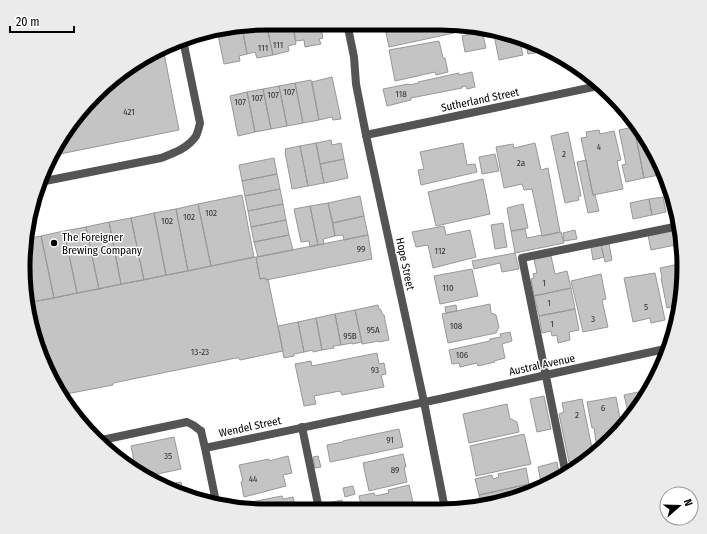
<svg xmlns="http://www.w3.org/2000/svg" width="707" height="534" viewBox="0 0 707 534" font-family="'Fira Sans Condensed',sans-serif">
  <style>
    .building { fill: #c4c4c4; stroke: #989898 }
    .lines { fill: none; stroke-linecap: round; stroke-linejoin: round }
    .service { stroke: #545454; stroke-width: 8 }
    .minor { stroke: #545454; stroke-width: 8 }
    .tertiary { stroke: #545454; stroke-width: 8 }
    .poi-dot { fill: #000; stroke: #fff; stroke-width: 1.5 }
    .labels { text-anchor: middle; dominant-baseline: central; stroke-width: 3; stroke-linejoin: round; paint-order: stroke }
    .number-label { font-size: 9px; fill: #313131 }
    .street-label { font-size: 11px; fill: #000; stroke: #fff }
    .poi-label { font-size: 11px; fill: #000; stroke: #fff; text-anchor: start }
    .rim { fill: none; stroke: #000; stroke-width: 5 }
  </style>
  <rect width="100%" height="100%" fill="#fff"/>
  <path class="building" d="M266,23L273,55L257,58L255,52L247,54L242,27L246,26Z
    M266,23H292L296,44L288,46L289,51L273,55Z
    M292,23H320L323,38L319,39L321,44L305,47L304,40L296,41Z
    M384,23H452L454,33L389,47Z
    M239,27V28L242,27L247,54L239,56L240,61L224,64L217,30Z
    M493,30L503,31L519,39L523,55L499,60Z
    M482,31L486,48L465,52L462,36Z
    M439,41L443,58H445L448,72L436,75L435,72L395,81L389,50Z
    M525,41L546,51L528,54Z
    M163,48L179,130L50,156L94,95L145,56Z
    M472,72L475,87L467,89L466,86L462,87V88L411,98V100L387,106L383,89L408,84L409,85L419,83L418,82L459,73V75Z
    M332,77L341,119L333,120L332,117L319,120L312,82Z
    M311,80L319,120L303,123L295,83Z
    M295,83L303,123L287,126L279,86Z
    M279,86L287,126L271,129L263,89Z
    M263,89L271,129L255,132L247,92Z
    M247,92L255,132L238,136L230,96Z
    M637,126L643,131L658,167L659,175L644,178L634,127Z
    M634,127L644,178L626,182L622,165L626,164L619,130Z
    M599,130L600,134L614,131L621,160L617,161L623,189L593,195L581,138L587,137L586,132Z
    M568,132L581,196H578L579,200L565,203L551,136Z
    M331,140L332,145L341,143L344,159L320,164L316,143Z
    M316,143L324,183L308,186L300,146Z
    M463,143L467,165L475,164L477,172L421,185L418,170L424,169L420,152Z
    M535,143L541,170L548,168L560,232L542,236L532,189L524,190L522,184L504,188L496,147L513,144L514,148Z
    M300,146L308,186L292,189L285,152H286L285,149Z
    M495,154L499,171L482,174L479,157Z
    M274,158L277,174L242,181L239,165Z
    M344,159L348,178L324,183L320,164Z
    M586,160L593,195H595L599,211L588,213L577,162Z
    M277,174L280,189L245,196L242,181Z
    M483,179L490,214L436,226L428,192Z
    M280,189L283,204L248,211L245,196Z
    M242,195L254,257L211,266L198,204Z
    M360,196L364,216L333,223L328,203Z
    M663,197L666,212L652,215L649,199Z
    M649,199L652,215L633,219L630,203Z
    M328,203L335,236L323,239L324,244L318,245L310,206Z
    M198,204L211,266L188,271L176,209Z
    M283,204L286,220L251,227L248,211Z
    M523,204L528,228L511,231L507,208Z
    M310,206L318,245L310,247L309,241L301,242L294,209Z
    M176,209L188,271L166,275L154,213Z
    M154,213L166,275L144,280L131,218Z
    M364,216L368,235L344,240L343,235L335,236L333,223Z
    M131,218L144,280L121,284L109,222Z
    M286,220L289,235L254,242L251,227Z
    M109,222L121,284L99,289L86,227Z
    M503,223L507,247L495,249L491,225Z
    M444,226L446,235L470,230L476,257L433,268L428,245L416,247L412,232Z
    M86,227L99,289L77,293L64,231Z
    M525,229L527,238L542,235V236L561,232L564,243L515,253L511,231Z
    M575,230L577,239L564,241L563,233Z
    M672,230L675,245L651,250L648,235Z
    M64,231L77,293L54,298L41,236Z
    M289,235L293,250L258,257L254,242Z
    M368,235L372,259L266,280L265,278L260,279L256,257Z
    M41,236L54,298L32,302L25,267L26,239Z
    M609,244L612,260L605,262L601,245Z
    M601,245L604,257L593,260L591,247Z
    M515,253L519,269L502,272L500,263L474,269L472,261Z
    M551,256L555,274L567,271L571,288L534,296L531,279L534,278L533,274L537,273L534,259Z
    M256,257L260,279L265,278L266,280L268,279L283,351L240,360L239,358H236L113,383V385L61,395L36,346L28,303Z
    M679,264V305L667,308L661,278L662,277L660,268Z
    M25,267L32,302L28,303L24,283Z
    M472,269L478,296L440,304L434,276Z
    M655,273L665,320L651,323L650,318L633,322L624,278Z
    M601,274L606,299L602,300L608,327L583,332L571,281Z
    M571,288L575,309L539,316L534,296Z
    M490,304L491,313L496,315L499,327L496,333L448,343L442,314Z
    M378,305L379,309L381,310L382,314L384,315L389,340L379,342V341L362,344L355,310Z
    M456,305L457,311L446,313L445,307Z
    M575,309L579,330L569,332L570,340L558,343L557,335L552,336L551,331L542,333L539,316Z
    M355,310L362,342L352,344V343L341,345L335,314Z
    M335,314L341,345L333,346L334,348L322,350L316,318Z
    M316,318L322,350L313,352V350L304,352L298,322Z
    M298,322L304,352L294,354V356L284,358L278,326Z
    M510,332L512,341L502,344L505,358L494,361L495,362L478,366L477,363L460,367L459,363L452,364L449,350L490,341V339L501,337L500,334Z
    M377,353L379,364L384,363L386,374L381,375L384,387L342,395L340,391L314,396L316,404L304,406L295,364L311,361L312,366Z
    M648,390L643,402L629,416L624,395Z
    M544,396L551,429L537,432L530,399Z
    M616,397L621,424L608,438L602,439V441L596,442L594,428H592L587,402Z
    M582,399L593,453L587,459L569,462L559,414L564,412L562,403Z
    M507,404L510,419H511L517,422L519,432L469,443L463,414Z
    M399,429L403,447L330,462L327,445L343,442V441Z
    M524,434L531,464L476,476L470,446Z
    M174,437L181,469L148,476V475L142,476L136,471L131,446Z
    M403,454L406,467H404L407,482L369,491L363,463Z
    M288,456L292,473L283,475L286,486L244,497L241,482L243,481L239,465L269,459V461Z
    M318,456L321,467L315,468L313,457Z
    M557,462L560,478L541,482L538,467Z
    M579,463V466L576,470L570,473L568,465Z
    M526,468L529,484L479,495L475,479L492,475L493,479L499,477L498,474Z
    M560,478L542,488L541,482Z
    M181,482L183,491L165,485Z
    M529,484L531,493L481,506L479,495Z
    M409,485L413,502L380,509H362L359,496L374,493L375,496L389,493L388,490Z
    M353,486L355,494L345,497L343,488Z
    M282,496L283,499L293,497L296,509H247L246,503Z
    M342,500L344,509H324L323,504Z
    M413,502L414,509H380Z"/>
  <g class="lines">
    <path class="service" d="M40,182L161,158C174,153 188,148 196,136C198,132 199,127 200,123L183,40
      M302,427L319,509
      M97,441L187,422L193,425L201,431
      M566,475L522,258L679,226"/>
    <path class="minor" d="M366,135L598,86
      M201,431L205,448L444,398L546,375L665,349
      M205,448L216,502"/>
    <path class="tertiary" d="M347,23L354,57L356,84L366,135L424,402L445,509"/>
  </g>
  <circle class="poi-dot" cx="54" cy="243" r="4"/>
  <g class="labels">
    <g class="number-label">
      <text x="278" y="45">111</text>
      <text x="263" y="48">111</text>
      <text x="289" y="92">107</text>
      <text x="401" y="94">118</text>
      <text x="273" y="95">107</text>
      <text x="257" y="98">107</text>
      <text x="240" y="102">107</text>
      <text x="129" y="112">421</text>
      <text x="599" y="147">4</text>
      <text x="564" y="154">2</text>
      <text x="521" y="163">2a</text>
      <text x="211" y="213">102</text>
      <text x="189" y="217">102</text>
      <text x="167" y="221">102</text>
      <text x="361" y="249">99</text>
      <text x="440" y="251">112</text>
      <text x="544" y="283">1</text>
      <text x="448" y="288">110</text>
      <text x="549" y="303">1</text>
      <text x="646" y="307">5</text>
      <text x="593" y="319">3</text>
      <text x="552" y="324">1</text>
      <text x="456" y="326">108</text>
      <text x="373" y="330">95A</text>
      <text x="350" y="336">95B</text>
      <text x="200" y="352">13-23</text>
      <text x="462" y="355">106</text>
      <text x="375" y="370">93</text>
      <text x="603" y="408">6</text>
      <text x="577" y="415">2</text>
      <text x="390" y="440">91</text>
      <text x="168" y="456">35</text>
      <text x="395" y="470">89</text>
      <text x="253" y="479">44</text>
    </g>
    <g class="street-label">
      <text transform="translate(480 100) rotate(-12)">Sutherland Street</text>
      <text transform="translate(405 264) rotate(78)">Hope Street</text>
      <text transform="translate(542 365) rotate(-12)">Austral Avenue</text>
      <text transform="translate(250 427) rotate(-12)">Wendel Street</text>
    </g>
    <g class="poi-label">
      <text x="62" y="237">The Foreigner<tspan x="62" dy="13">Brewing Company</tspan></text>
    </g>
  </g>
  <path d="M0 0H707V534H0ZM267 30H440A237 237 0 0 1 677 267V267A237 237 0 0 1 440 504H267A237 237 0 0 1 30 267V267A237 237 0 0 1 267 30Z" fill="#ebebeb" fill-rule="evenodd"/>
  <path class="rim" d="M267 30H440A237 237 0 0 1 677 267V267A237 237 0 0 1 440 504H267A237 237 0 0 1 30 267V267A237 237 0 0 1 267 30Z"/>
  <g transform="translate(679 506) rotate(70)"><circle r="19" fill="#ffffff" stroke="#999999"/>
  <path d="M0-3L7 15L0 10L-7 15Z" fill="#000000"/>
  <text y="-6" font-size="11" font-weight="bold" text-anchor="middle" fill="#000000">N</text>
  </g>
  <path d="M10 26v6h64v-6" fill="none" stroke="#000000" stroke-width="2"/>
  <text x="16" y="26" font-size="12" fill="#000000" stroke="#ffffff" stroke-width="3" paint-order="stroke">20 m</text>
</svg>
